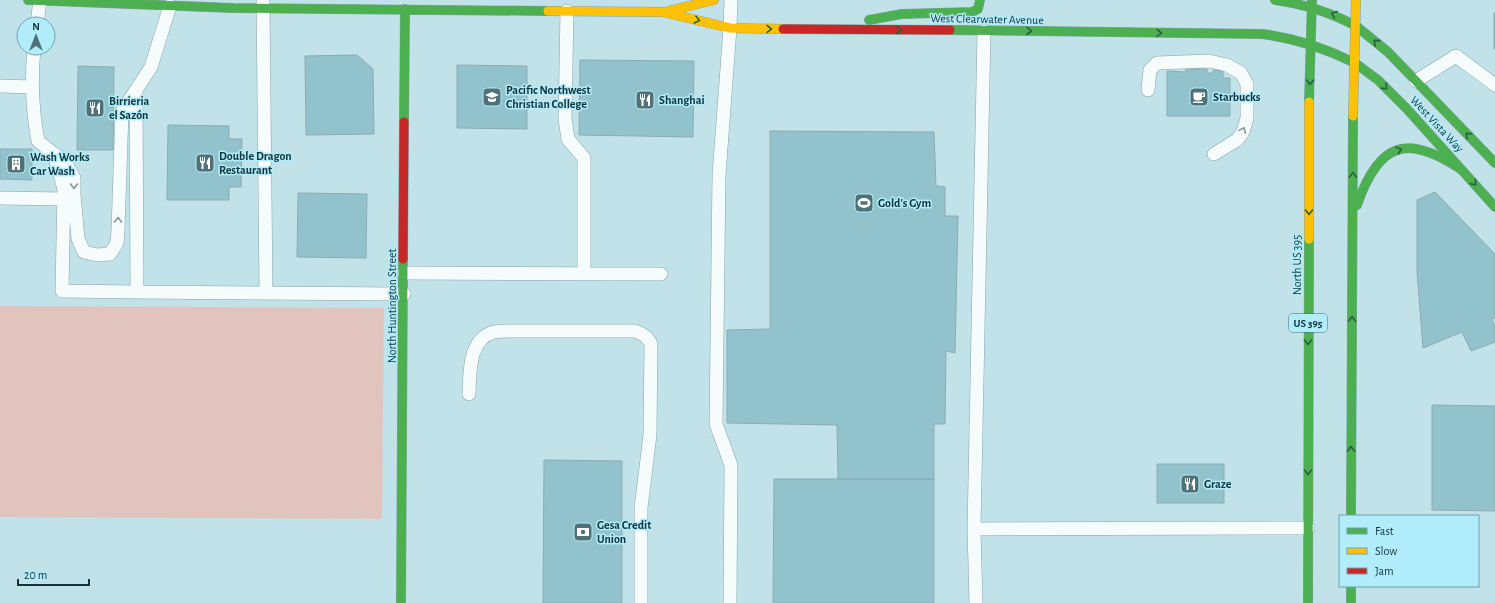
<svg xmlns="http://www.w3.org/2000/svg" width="1495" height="603" viewBox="0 0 1495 603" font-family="'Alegreya Sans',sans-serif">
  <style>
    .green { fill: #e1c4bd }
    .building { fill: #92c3cc; stroke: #8eabb1 }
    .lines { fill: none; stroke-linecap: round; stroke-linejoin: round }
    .lane-casing { stroke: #85a3a9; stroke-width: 14 }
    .fast-casing { stroke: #85a3a9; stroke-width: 10 }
    .slow-casing { stroke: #85a3a9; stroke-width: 10 }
    .jam-casing { stroke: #85a3a9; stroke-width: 10 }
    .path { stroke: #d0dcdf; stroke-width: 2.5; stroke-dasharray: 3 2; stroke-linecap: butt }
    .lane { stroke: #f6fbfc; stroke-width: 13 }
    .fast { stroke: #4caf50; stroke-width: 9 }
    .slow { stroke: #ffc107; stroke-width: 9 }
    .jam { stroke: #c62828; stroke-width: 9 }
    .oneway { stroke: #275f42 }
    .oneway2 { stroke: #84989c }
    .labels { text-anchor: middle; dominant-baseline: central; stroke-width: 3; stroke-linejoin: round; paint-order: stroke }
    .shield { fill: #b0ecfa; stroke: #426b74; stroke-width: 1 }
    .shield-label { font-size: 11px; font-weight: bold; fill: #13343b }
    .street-label { font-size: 12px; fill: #13343b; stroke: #b0ecfa }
    .poi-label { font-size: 12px; font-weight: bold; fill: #13343b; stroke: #b0ecfa; text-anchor: start }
  </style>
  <rect width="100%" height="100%" fill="#c1e2e9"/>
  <path class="green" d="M0,306L384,308L382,519L0,517Z"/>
  <path class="building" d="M1494,13H1495V49H1494Z
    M357,55L373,69L374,134L306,135L305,56Z
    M580,60L694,61L693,137L579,135Z
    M457,65L527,66V129L457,128Z
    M78,66L114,67L113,150H77Z
    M1186,69H1207V73H1213V70H1223V78H1230V116H1167V71L1185,72Z
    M168,125L229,126V139H242L241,187H229V200H167Z
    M770,131L934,132L936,186L945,187V216H958L955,353L946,351L945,424H934V479H838L837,425L727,423V330L770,329Z
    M0,149H32V180L0,179Z
    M1435,192L1495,254V318L1492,319L1495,328V342L1471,351L1462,332L1423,348L1417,272V200Z
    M298,193L367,194L366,258L297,257Z
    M1432,405L1495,406V511L1432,510Z
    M544,460L622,461V603H543Z
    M1157,464H1224V503H1157Z
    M774,479H934V603H773Z"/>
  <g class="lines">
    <g class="lane-casing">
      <path id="lane" d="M263,2L266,293
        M567,11L565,119L568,139L584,158V273
        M37,24L40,0
        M34,48C31,80 32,110 38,141L54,154L64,189L62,291L137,292L136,90L151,67L170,6
        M1416,81L1456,56L1495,85
        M0,86L32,87
        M1148,90L1150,70L1157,63L1209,61L1227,65L1241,73L1247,84V118L1243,132L1237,140L1214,154
        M56,155L66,163L74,178V194L78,239L84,252L97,255L110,254L117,243L118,230L122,111L136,90
        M0,198L64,199
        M404,273L661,274
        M137,292L404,294
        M469,394C470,373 468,339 494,332C499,331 505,331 510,331H635C643,334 647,336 651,344L650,435L641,508V603
        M974,529L1308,528
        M730,603L731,465L716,424L719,175L730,28L731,0
        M976,603L974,529L984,31"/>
    </g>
    <g class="fast-casing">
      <path id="fast" d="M28,0L233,8L548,11
        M1275,0C1304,4 1330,12 1356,26
        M869,20L902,14L972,12L978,9L980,0
        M1356,26L1388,52L1495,163
        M950,30L1262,34C1295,38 1325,48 1355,63
        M1355,63L1378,80L1407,109L1495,207
        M1309,102L1312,0
        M404,122L405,9
        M1357,205C1379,142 1407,133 1462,170
        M1351,516L1353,116
        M1351,586V603
        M401,603L403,259
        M1308,603L1309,239"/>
    </g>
    <g class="slow-casing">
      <path id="slow" d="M548,11L663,12L730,28L783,29
        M668,11L714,0
        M1353,116L1356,0
        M1309,239V102"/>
    </g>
    <g class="jam-casing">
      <path id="jam" d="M783,29L950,30
        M403,259L404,122"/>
    </g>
    <path class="path" d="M1380,117L1390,128"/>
    <use href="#lane" class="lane"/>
    <use href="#fast" class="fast"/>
    <use href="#slow" class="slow"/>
    <use href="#jam" class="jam"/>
  </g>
  <defs><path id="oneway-chevron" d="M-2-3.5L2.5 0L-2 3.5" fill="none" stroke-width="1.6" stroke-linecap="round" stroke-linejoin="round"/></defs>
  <g class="oneway">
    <use href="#oneway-chevron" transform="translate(1334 14) rotate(-156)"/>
    <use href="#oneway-chevron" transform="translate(697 20) rotate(14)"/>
    <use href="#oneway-chevron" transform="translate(769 29) rotate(1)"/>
    <use href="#oneway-chevron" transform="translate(899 30) rotate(1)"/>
    <use href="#oneway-chevron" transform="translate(1029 31) rotate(1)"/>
    <use href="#oneway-chevron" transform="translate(1159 33) rotate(1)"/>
    <use href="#oneway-chevron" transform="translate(1376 42) rotate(-139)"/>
    <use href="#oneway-chevron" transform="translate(1310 82) rotate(92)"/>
    <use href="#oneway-chevron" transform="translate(1385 87) rotate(44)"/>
    <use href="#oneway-chevron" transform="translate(1468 135) rotate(-134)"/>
    <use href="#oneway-chevron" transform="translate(1399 150) rotate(-19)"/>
    <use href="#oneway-chevron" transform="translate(1353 175) rotate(-89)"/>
    <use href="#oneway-chevron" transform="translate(1474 183) rotate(49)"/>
    <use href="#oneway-chevron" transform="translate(1309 212) rotate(90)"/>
    <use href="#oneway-chevron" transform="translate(1352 319) rotate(-89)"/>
    <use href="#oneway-chevron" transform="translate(1308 342) rotate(90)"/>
    <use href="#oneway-chevron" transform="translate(1351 449) rotate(-90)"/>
    <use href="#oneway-chevron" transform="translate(1308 472) rotate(90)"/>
  </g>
  <g class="oneway2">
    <use href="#oneway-chevron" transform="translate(1243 130) rotate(-66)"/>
    <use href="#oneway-chevron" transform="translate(74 186) rotate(90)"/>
    <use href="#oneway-chevron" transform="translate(118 220) rotate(-89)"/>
  </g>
  <defs>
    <g id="university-square" transform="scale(1)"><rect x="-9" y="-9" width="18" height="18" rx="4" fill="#507178" stroke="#b0ecfa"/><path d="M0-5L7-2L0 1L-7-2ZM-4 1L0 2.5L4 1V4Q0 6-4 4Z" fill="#fff"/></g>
    <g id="cafe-square" transform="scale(1)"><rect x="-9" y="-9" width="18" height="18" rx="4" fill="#507178" stroke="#b0ecfa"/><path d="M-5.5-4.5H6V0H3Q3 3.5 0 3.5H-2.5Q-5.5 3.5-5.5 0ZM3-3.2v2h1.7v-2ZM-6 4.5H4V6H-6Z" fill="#fff"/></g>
    <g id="restaurant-square" transform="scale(1)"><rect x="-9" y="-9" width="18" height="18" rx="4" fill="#507178" stroke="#b0ecfa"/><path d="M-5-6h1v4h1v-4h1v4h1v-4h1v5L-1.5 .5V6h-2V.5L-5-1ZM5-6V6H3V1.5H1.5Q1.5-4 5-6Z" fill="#fff"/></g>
    <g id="building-square" transform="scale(1)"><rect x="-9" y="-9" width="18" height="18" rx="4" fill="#507178" stroke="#b0ecfa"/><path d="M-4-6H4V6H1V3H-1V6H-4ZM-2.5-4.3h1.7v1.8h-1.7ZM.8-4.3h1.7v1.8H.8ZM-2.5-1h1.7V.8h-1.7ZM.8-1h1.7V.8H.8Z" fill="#fff"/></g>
    <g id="stadium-square" transform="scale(1)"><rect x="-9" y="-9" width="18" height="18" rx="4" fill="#507178" stroke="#b0ecfa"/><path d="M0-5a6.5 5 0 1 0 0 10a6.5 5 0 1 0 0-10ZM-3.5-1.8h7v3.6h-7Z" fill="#fff"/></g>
    <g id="bank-square" transform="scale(1)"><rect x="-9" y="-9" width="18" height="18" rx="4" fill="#507178" stroke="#b0ecfa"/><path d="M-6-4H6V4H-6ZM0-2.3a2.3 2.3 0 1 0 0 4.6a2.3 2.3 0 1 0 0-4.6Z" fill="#fff"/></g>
  </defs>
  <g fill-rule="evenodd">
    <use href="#university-square" x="492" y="97"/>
    <use href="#cafe-square" x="1199" y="97"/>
    <use href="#restaurant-square" x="645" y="100"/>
    <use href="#restaurant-square" x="95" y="108"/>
    <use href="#restaurant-square" x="205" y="163"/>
    <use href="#building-square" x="16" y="164"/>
    <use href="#stadium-square" x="864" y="203"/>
    <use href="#restaurant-square" x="1190" y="484"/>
    <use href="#bank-square" x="583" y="532"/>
  </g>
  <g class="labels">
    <rect class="shield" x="1289" y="314" width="38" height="18" rx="3"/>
    <g class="shield-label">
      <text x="1308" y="323">US 395</text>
    </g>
    <g class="street-label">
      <text transform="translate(987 19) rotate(1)">West Clearwater Avenue</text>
      <text transform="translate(1437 124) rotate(47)">West Vista Way</text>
      <text transform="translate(1297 265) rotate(-90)">North US 395</text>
      <text transform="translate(392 306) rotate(-90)">North Huntington Street</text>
    </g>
    <g class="poi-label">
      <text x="506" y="90">Pacific Northwest<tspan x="506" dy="14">Christian College</tspan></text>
      <text x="1213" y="97">Starbucks</text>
      <text x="659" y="100">Shanghai</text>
      <text x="109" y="101">Birrieria<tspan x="109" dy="14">el Sazón</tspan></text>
      <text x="219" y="156">Double Dragon<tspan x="219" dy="14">Restaurant</tspan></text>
      <text x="30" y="157">Wash Works<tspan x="30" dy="14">Car Wash</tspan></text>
      <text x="878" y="203">Gold's Gym</text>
      <text x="1204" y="484">Graze</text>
      <text x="597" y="525">Gesa Credit<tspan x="597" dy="14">Union</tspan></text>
    </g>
  </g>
  <rect x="1339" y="515" width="140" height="72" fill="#b0ecfa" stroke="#71a2ae"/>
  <rect x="1347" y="528" width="20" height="6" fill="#4caf50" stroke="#71a2ae"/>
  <text x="1375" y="535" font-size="12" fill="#13343b">Fast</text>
  <rect x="1347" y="548" width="20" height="6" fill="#ffc107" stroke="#71a2ae"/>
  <text x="1375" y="555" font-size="12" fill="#13343b">Slow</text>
  <rect x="1347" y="568" width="20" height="6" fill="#c62828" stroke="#71a2ae"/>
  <text x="1375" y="575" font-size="12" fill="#13343b">Jam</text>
  <g transform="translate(36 36)"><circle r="19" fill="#b0ecfa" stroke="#71a2ae"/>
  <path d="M0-3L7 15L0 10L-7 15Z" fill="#507178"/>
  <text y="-6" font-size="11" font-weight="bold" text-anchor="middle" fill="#13343b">N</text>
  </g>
  <path d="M18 579v6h71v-6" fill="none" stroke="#13343b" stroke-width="2"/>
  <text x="24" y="579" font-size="12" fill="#13343b" stroke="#b0ecfa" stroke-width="3" paint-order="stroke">20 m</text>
</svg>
